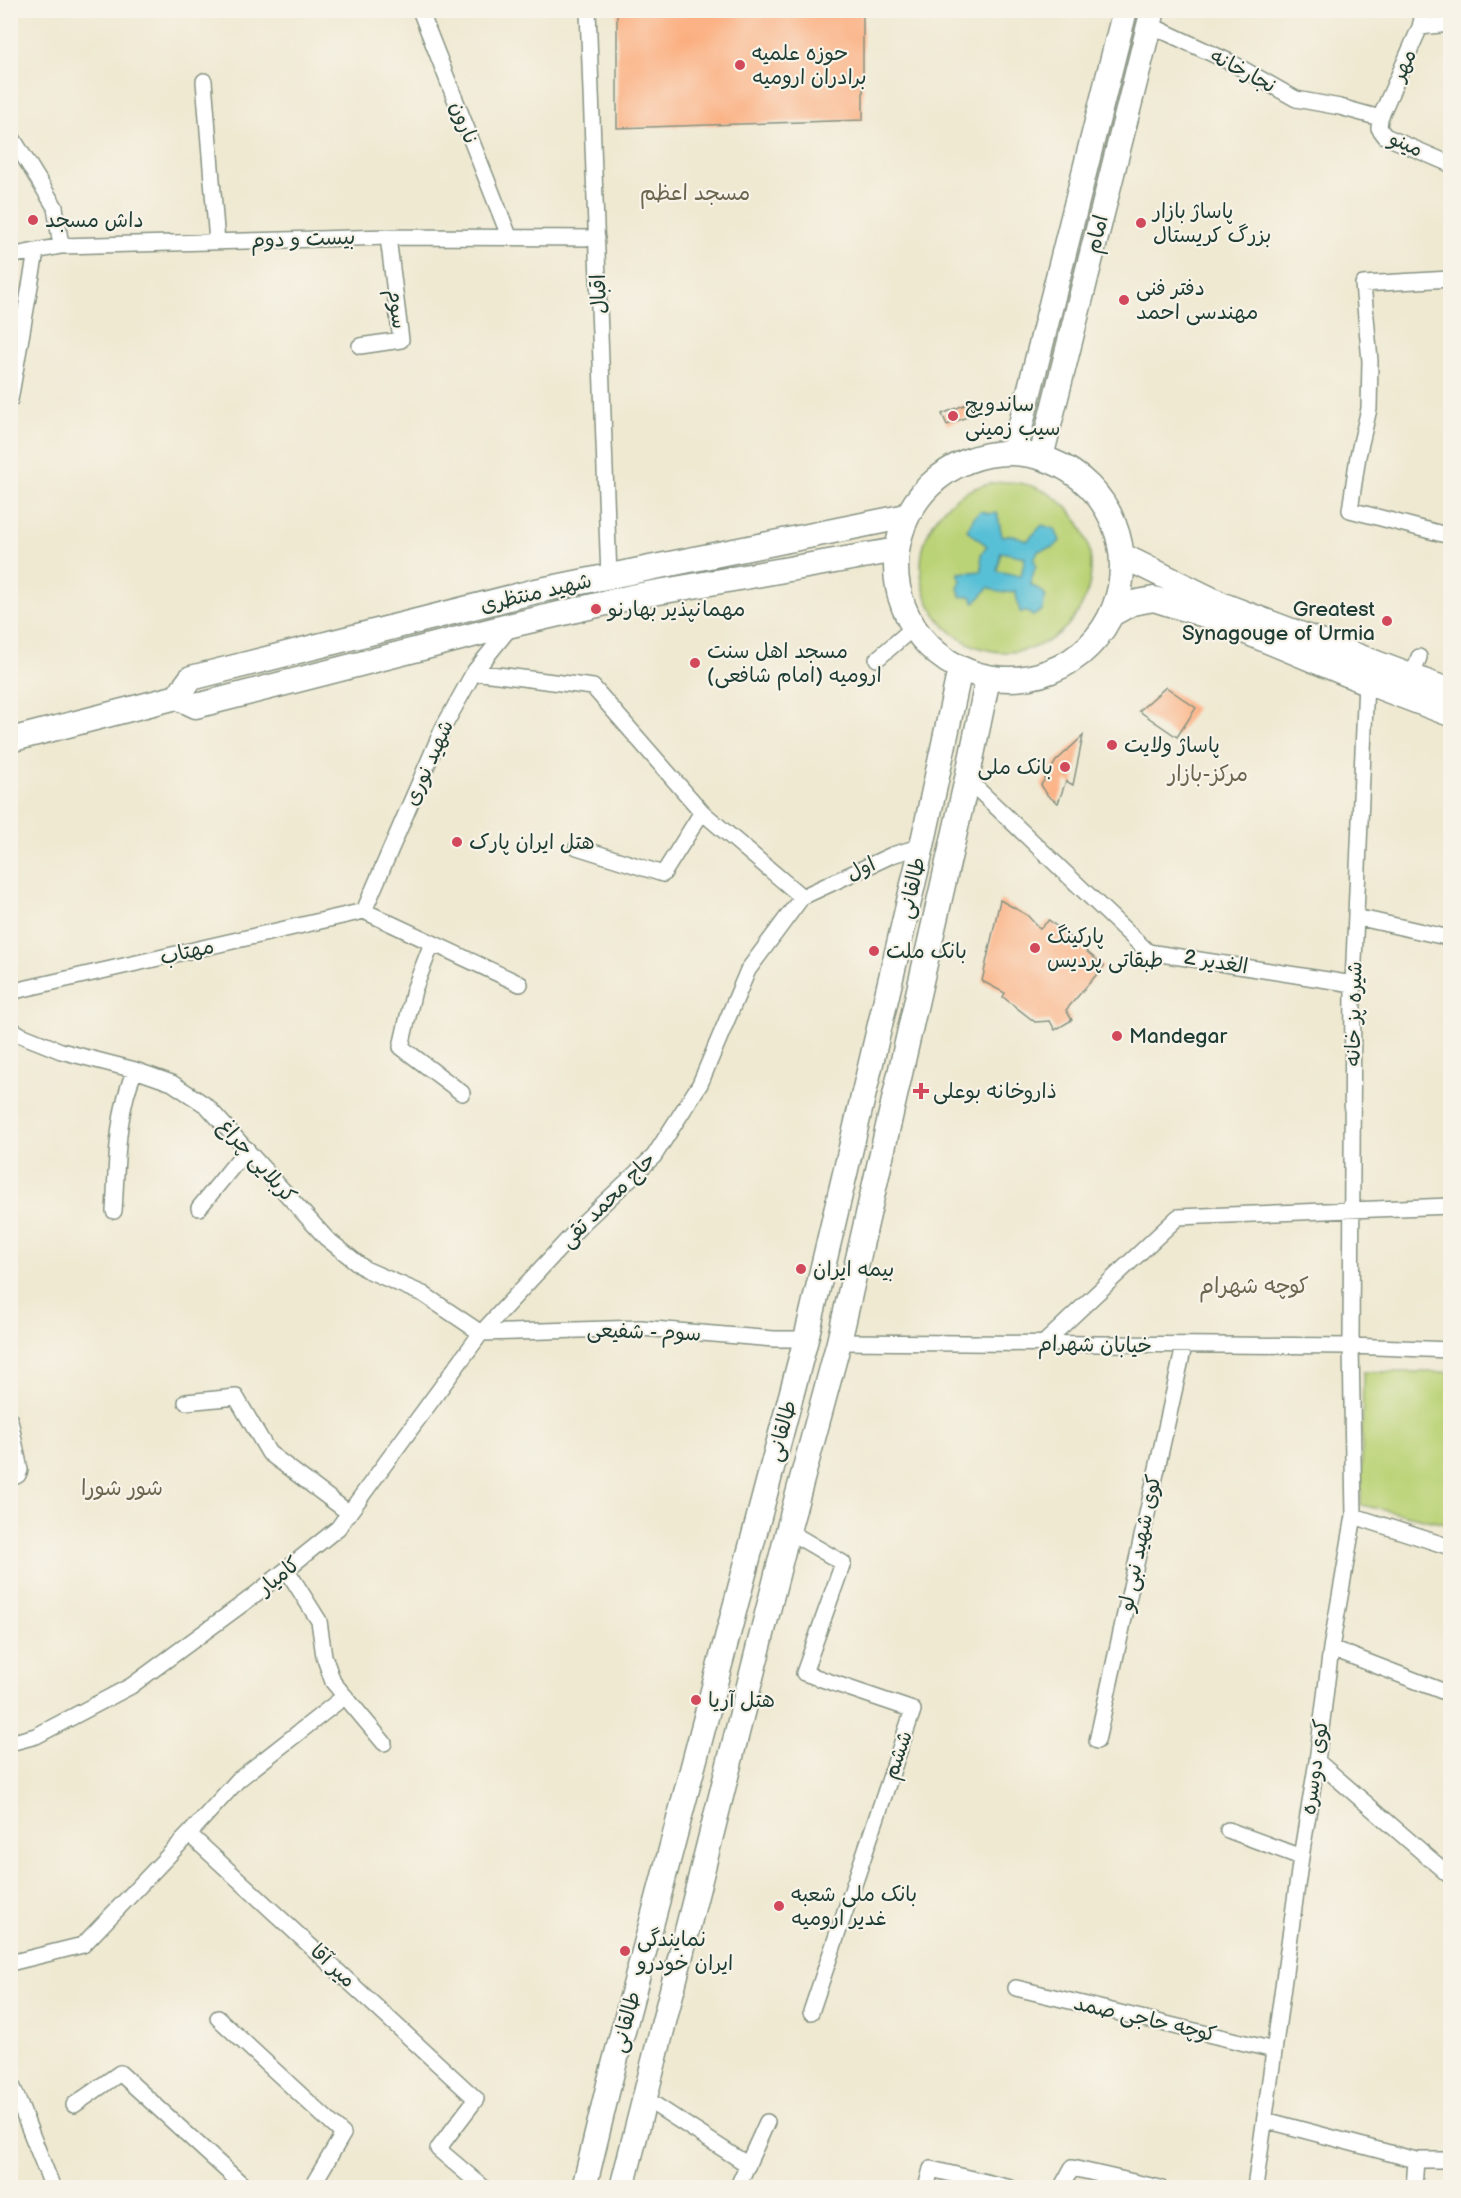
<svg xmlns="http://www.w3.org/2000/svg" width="1461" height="2198" viewBox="0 0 1461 2198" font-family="'Balsamiq Sans','Playpen Sans Arabic',sans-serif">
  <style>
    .green { fill: #bbd377; stroke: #6d8856; stroke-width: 1.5 }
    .water { fill: #59c0d6; stroke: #3c7e85; stroke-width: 1.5; fill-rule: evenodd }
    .building { fill: #fbaf80 }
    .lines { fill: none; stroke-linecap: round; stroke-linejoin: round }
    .minor-casing { stroke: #879383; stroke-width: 18 }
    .primary-casing { stroke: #879383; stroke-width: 27 }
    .minor { stroke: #fff; stroke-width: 15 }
    .primary { stroke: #fff; stroke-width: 24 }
    .poi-dot { fill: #d1495b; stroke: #f7f3e8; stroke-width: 2 }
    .labels { text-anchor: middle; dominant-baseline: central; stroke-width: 4.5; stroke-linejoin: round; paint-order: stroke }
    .poi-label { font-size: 21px; fill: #1f3d34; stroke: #f7f3e8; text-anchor: start }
    .street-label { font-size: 21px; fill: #1f3d34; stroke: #f7f3e8 }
    .neighbourhood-label { font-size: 22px; fill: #6c654f; stroke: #f7f3e8 }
  </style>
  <rect width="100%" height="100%" fill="#f7f3e8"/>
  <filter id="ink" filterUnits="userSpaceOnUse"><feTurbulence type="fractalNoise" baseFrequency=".0167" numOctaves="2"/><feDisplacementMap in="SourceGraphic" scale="12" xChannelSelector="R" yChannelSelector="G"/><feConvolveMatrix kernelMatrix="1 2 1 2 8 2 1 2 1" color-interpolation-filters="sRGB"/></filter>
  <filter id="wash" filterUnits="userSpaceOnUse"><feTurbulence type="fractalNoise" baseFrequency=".008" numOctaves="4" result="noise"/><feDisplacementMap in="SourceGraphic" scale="24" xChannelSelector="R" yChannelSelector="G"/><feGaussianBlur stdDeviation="1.35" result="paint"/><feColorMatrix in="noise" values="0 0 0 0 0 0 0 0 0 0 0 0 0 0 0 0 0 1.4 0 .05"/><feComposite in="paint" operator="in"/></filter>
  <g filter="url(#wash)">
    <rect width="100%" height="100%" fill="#efe9d2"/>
    <path class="green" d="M921 567a85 85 0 1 1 170 0a85 85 0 1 1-170 0Z
      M1363,1372H1450V1525L1361,1505Z"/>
    <path class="water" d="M981,511L989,514L997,512L1002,536C1012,534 1018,536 1027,541L1042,525L1055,529L1060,541L1054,547L1038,551L1034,559L1036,565L1030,584L1043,592L1046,597L1044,601L1043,610L1033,616L1027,612H1020L1015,591C1004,593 998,594 989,587L975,603L971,596L961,597L958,588L961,580L958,573L982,571L981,554L987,546L967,530L974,517ZM1001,552L1025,557L1021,576L997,571Z"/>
    <g id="blocks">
      <path class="building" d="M617,10H863V120L617,128Z
        M974,401L979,412L947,425L942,414Z
        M1166,687L1196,708L1177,737L1139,711Z
        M1083,736L1073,785L1066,781L1058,803L1048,796L1041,785L1056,761Z
        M1000,900L1027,915L1040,929L1049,920L1104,966L1066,1010L1072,1020L1055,1030L1050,1021L1035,1022L1003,997L1005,993L982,981Z"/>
    </g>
  </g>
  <g filter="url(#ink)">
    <use href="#blocks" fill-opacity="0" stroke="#879383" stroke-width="1.5"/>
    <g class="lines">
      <g class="minor-casing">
        <path id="minor" d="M420,10L509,236
          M588,10L609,577
          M1150,25L1232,63L1296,99L1340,107L1380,118L1379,128L1385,136L1450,164
          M1420,27L1450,24
          M204,81L217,242
          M1380,118L1420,27L1424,10
          M10,134L55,207L61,246
          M10,256L61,246L388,237L597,238
          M1450,279L1363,284L1370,361L1369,409L1358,456L1350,510L1450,536
          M360,346L401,340L388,237
          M10,400L36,252
          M877,659L913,628
          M474,672L593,687L702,812L802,897
          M1412,677L1419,657
          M967,779L1148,952L1353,984
          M577,847L663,874L702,812
          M364,911L443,728L474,672L512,625
          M364,911L520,984
          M1356,917L1450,938
          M432,943L414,990L401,1047L462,1093
          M10,992L364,911
          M10,1028L21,1035L61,1051L135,1070L172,1083L207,1106L326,1238L365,1269L423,1294L481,1333
          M199,1208L247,1149
          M114,1211C117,1165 116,1113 135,1070
          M481,1333L641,1328L774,1339H806
          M839,1342L1351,1346L1450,1350
          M1043,1344L1178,1217L1450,1206
          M186,1402L236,1397L269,1453L349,1513
          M10,1420L20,1470L18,1475L10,1479
          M1354,1516L1450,1547
          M788,1531L843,1563L804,1673L913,1710L811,2012
          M287,1570L319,1621L324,1656L333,1682L384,1743
          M1331,1648L1450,1694
          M1097,1741L1184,1346
          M10,1743L36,1736L131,1686L252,1597L338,1528L481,1333L585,1221L654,1156L700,1084L748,970L802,897L892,855L922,846
          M1317,1761L1450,1876
          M1228,1830L1301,1857
          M189,1834L476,2099L438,2149L484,2188
          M10,1963L83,1945L189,1834L238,1780L345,1696
          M1016,1988L1274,2050
          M218,2018L343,2134L311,2188
          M10,2080L53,2188
          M643,2097L748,2165
          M74,2105L120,2073L246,2188
          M1265,2120L1416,2160H1450
          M737,2188L767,2122
          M926,2188L931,2169L1011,2188
          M1061,2188L1072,2168L1160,2188
          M1255,2188L1301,1857L1317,1761L1331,1648L1354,1516L1351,1346L1353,984L1366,682
          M1414,2188L1416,2160"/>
      </g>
      <g class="primary-casing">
        <path id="primary" d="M1014,452L1125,10
          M896 566a113 113 0 1 1 226 0a113 113 0 1 1-226 0Z
          M1041,457L1153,10
          M1123,556L1223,605L1450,691
          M1112,614L1132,603L1154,599L1208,616L1366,682L1450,714
          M177,697L191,678L536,591L907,516
          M10,740L177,697L196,706L512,625L636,596L897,550
          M584,2188L609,2084L806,1339L922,846L960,669
          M622,2188L788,1531L839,1342L967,779L988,678"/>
      </g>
      <use href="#minor" class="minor"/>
      <use href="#primary" class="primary"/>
    </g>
  </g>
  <g class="poi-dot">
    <circle cx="740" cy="65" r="6"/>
    <circle cx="33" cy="220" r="6"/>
    <circle cx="1141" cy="223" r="6"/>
    <circle cx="1124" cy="300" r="6"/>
    <circle cx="953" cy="416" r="6"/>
    <circle cx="596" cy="609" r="6"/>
    <circle cx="1387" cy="621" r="6"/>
    <circle cx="695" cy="663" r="6"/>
    <circle cx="1112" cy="745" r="6"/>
    <circle cx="1065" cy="767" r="6"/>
    <circle cx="457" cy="842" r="6"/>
    <circle cx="1035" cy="948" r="6"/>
    <circle cx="874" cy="951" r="6"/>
    <circle cx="1117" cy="1036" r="6"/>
    <path d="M918 1082h6v6h6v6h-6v6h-6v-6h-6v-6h6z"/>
    <circle cx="801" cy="1269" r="6"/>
    <circle cx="696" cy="1700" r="6"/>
    <circle cx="779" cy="1906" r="6"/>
    <circle cx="625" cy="1951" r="6"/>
  </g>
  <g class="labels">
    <g class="poi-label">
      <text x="752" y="53">حوزه علمیه<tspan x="752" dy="24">برادران ارومیه</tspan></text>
      <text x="1153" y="211">پاساژ بازار<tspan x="1153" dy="24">بزرگ کریستال</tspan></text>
      <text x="45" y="220">داش مسجد</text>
      <text x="1136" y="288">دفتر فنی<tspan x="1136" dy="24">مهندسی احمد</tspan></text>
      <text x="965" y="404">ساندویچ<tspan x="965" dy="24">سیب زمینی</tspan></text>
      <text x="608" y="609">مهمانپذیر بهارنو</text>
      <text x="1375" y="609" text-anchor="end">Greatest<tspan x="1375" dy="24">Synagouge of Urmia</tspan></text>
      <text x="707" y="651">مسجد اهل سنت<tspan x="707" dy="24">ارومیه (امام شافعی)</tspan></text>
      <text x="1124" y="745">پاساژ ولایت</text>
      <text x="1053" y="767" text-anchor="end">بانک ملی</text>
      <text x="469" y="842">هتل ایران پارک</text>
      <text x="1047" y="936">پارکینگ<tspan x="1047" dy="24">طبقاتی پردیس</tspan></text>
      <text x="886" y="951">بانک ملت</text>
      <text x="1129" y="1036">Mandegar</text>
      <text x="933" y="1091">ذاروخانه بوعلی</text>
      <text x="813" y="1269">بیمه ایران</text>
      <text x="708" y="1700">هتل آریا</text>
      <text x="791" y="1894">بانک ملی شعبه<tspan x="791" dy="24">غدیر ارومیه</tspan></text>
      <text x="637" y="1939">نمایندگی<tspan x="637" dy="24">ایران خودرو</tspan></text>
    </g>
    <g class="street-label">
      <text transform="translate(1404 65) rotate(-66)">مهر</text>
      <text transform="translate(1243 71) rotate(28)">نجارخانه</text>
      <text transform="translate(464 123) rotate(69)">نارون</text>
      <text transform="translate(1406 144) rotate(25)">مینو</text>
      <text transform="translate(1097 234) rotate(-76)">امام</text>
      <text transform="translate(303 239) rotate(-2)">بیست و دوم</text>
      <text transform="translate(599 294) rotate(-92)">اقبال</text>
      <text transform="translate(397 309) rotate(83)">سوم</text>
      <text transform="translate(536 593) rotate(-13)">شهید منتظری</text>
      <text transform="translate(429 763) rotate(-66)">شهید نوری</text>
      <text transform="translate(861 869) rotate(-25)">اول</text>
      <text transform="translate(912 888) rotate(-77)">طالقانی</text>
      <text transform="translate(187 952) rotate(-13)">مهتاب</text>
      <text transform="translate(1216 962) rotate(9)">2 الغدیر</text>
      <text transform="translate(1354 1014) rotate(-89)">شیره پز خانه</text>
      <text transform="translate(257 1161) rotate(48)">کربلایی چراغ</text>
      <text transform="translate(608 1200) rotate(-45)">حاج محمد تقی</text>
      <text transform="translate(644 1332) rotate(2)">سوم - شفیعی</text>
      <text transform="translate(1095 1345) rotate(1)">خیابان شهرام</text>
      <text transform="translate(782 1431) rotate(-75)">طالقانی</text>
      <text transform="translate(1140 1543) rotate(-78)">کوی شهید نبی لو</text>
      <text transform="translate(279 1576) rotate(-39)">کامیار</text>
      <text transform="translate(898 1755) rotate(-71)">ششم</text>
      <text transform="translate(1315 1767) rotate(-82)">کوی دوسره</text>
      <text transform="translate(333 1966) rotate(43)">میر آقا</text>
      <text transform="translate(1145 2019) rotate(13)">کوچه حاجی صمد</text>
      <text transform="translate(626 2022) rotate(-75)">طالقانی</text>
    </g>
    <g class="neighbourhood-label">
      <text x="695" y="193">مسجد اعظم</text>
      <text x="1208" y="774">مرکز-بازار</text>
      <text x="1254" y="1286">کوچه شهرام</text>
      <text x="122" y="1488">شور شورا</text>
    </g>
  </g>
  <rect width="1461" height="2198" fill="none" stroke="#f7f3e8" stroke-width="36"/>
</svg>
